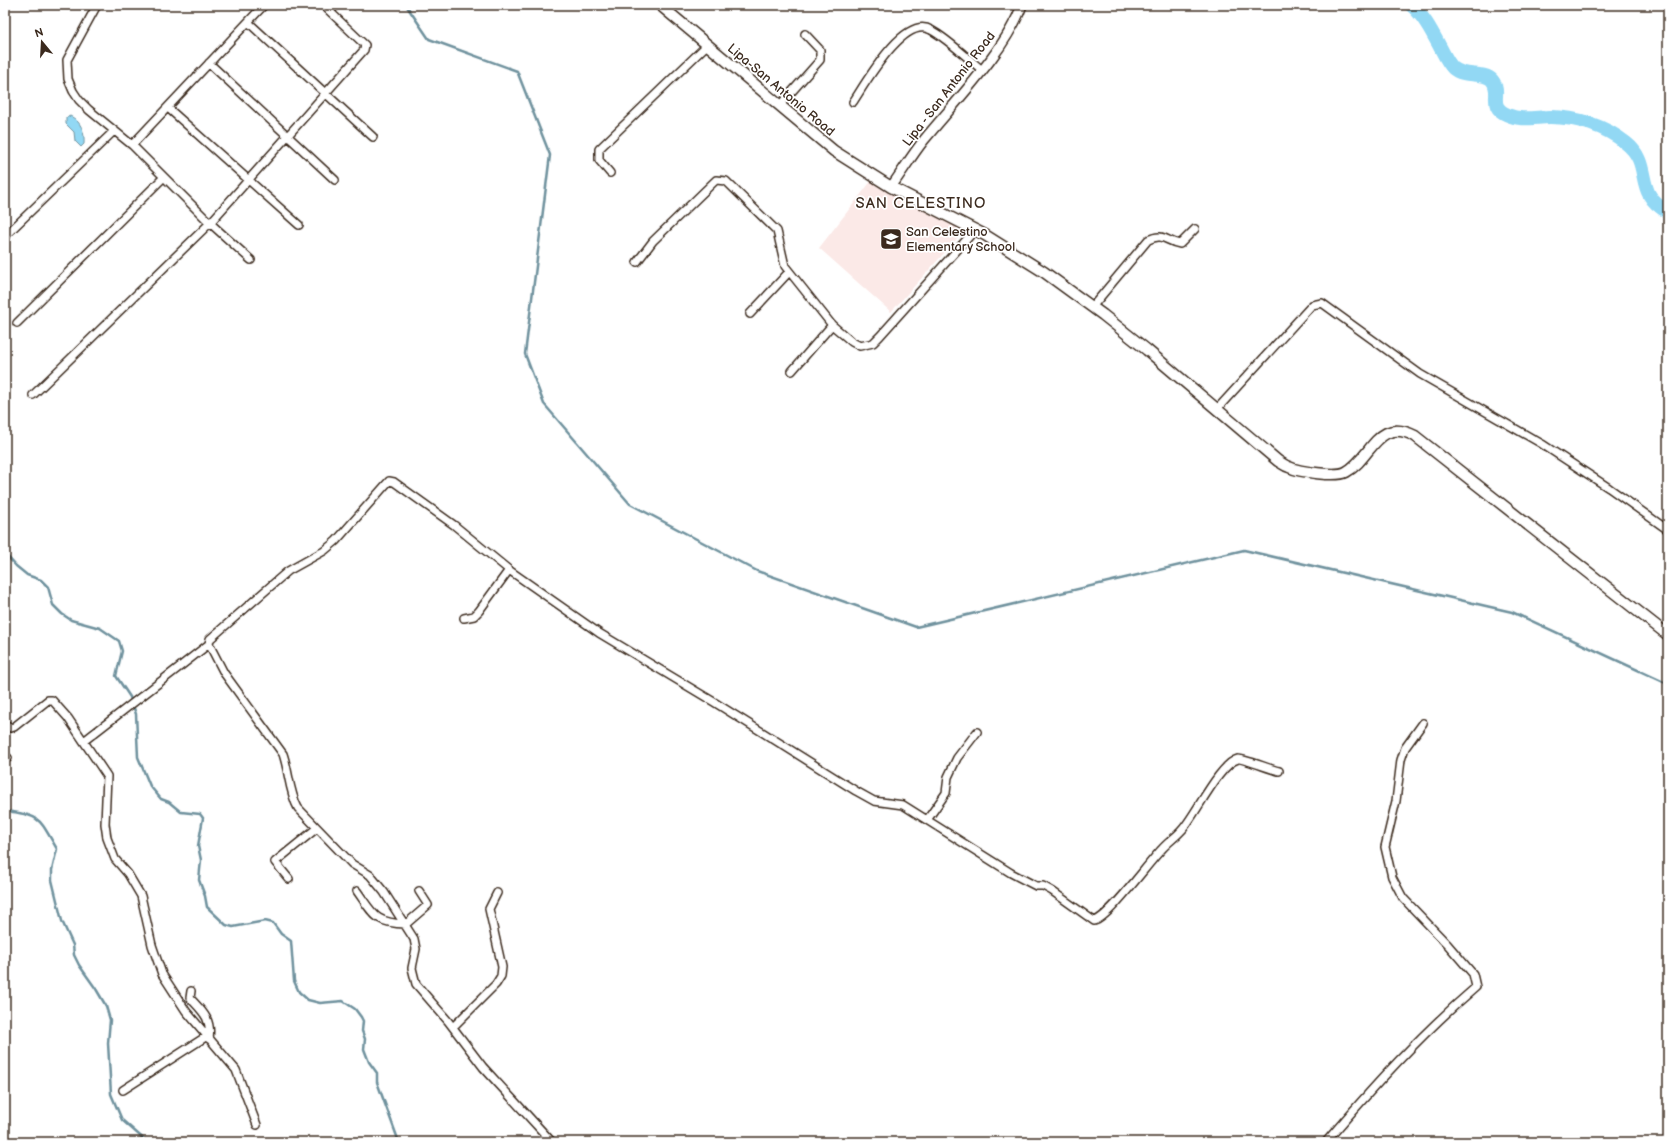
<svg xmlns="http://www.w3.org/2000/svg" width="1673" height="1147" viewBox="0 0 1673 1147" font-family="'Balsamiq Sans',sans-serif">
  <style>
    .built { fill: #fbe9e7 }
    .water { fill: #92d8f4; stroke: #6f929e }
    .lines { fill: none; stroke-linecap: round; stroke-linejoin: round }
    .stream { stroke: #6f929e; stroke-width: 2.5 }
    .river { stroke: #92d8f4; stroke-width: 14 }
    .minor-casing { stroke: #3b2a1e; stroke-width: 10 }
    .tertiary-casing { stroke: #3b2a1e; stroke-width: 12 }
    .secondary-casing { stroke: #3b2a1e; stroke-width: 13 }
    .minor { stroke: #fff; stroke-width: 7 }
    .tertiary { stroke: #fff; stroke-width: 9 }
    .secondary { stroke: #fff; stroke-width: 10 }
    .labels { text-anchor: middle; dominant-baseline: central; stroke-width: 3.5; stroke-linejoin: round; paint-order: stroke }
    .street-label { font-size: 13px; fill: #3b2a1e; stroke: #fff }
    .poi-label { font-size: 13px; fill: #3b2a1e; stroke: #fff; text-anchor: start }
    .quarter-label { font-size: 15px; letter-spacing: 1px; fill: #3b2a1e; stroke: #fff }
  </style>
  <rect width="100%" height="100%" fill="#fff"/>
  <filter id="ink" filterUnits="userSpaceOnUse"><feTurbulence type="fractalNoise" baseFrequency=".025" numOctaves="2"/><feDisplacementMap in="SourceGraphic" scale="8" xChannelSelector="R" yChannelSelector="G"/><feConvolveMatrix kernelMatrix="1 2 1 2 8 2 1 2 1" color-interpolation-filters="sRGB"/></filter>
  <g filter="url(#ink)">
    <path class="built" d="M872,180L965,230L891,312L819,248Z"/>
    <path class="water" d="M70,116C81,121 85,132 84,144L81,147L75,141L74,132L66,124V118Z"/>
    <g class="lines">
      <path class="stream" d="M406,5L429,39L517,71L550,155L525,354L544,404L630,504L757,571L916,627L1244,550L1512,612L1668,684
        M5,550L7,556L16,566L27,575L41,580L48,587L53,605L62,614L71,620L100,628L119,641L122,651L116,676L130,697L136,714L138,757L150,786L161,799L169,802L181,812L200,814L203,818L198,846L201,860L199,880L205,896L207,907L226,925L233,927L265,921L273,923L281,934L291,941L294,981L299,992L308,1000L320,1003L343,1001L355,1009L361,1017L363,1021L362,1031L365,1039L364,1049L369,1062L377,1073V1082L399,1142
        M5,811C42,815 39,819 57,849L52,870V880L62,921L73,945L74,955L79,965L96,989L106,1006L110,1020L108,1043L111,1094L122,1120L147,1142"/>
      <path class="river" d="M1411,5C1424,16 1432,32 1440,47C1444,54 1447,62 1453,68C1464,78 1484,71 1492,80C1503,93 1486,106 1508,115C1521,121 1536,117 1550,117C1577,117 1605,126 1626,143C1654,165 1632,193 1668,212"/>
      <g class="minor-casing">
        <path id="minor" d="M97,5L67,60L68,79L73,91L79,100L89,110L132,145L210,223L251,260
          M329,10L338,5
          M248,22L373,137
          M209,63L335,180
          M853,102C865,84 904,14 931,30C948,39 966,57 982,70
          M780,105L820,60V50L805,34
          M168,108L299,225
          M132,145L264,5
          M610,173L599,160V149L707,45
          M5,236L114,131
          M637,262L653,241L716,180L726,181L777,231L785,266L832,325L852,342L860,346L873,343L880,336L976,229
          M1092,307L1148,240C1164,232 1166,242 1180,244L1195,229
          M750,314L789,272
          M17,323L164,177
          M792,371L832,325
          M33,395L210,223L364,50L365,45L323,5
          M1217,409L1312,305L1322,303L1420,374L1542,444L1609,488L1668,530
          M464,618L474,616L479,611L509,570
          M209,644L224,673L283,754C289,771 289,792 298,808L352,864L370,875L384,892L414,939L416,949L412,968L416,984L448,1021L483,1067L552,1142
          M5,724L11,728L14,727L48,700H52L68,718L107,776L105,824L107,838L115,859L128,874L141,896L152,945L162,974L186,1011L236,1070L257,1125
          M84,741L209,644L210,639L288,571L324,551L336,541L389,481L394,482L454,525L509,570L599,633L714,702L856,791L874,801L903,805L1011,873L1036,886H1043L1052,891L1094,921C1109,918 1148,863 1162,849C1168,842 1176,837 1182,830C1195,816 1220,763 1238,759C1242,758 1270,769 1279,771
          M5,755L8,758
          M927,820L946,793L948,777L957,758L977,732
          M289,879L275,862L317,828
          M357,891C374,915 375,923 406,924L428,905L419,891
          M191,991L190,998C203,1012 212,1019 209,1039
          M453,1027L496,984L501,976L502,967L489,909L497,893
          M123,1090L207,1036
          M1326,1142C1373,1087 1421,1034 1476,987L1473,974L1448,945L1403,898L1392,877L1385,847L1396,801L1401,760L1405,748L1423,723"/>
      </g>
      <g class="tertiary-casing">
        <path id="tertiary" d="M891,187C902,172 912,155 924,140C955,102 1007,49 1022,5"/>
      </g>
      <g class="secondary-casing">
        <path id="secondary" d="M660,5L834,151L891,187L985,235L1044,272L1103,315L1147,350L1278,461C1282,463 1285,466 1289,467C1299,472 1337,477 1346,472C1372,458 1377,416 1415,436L1668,635"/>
      </g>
      <use href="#minor" class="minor"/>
      <use href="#tertiary" class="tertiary"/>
      <use href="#secondary" class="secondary"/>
    </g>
  </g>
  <defs>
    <g id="school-square" transform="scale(1.15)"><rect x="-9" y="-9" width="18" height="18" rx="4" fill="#3b2a1e" stroke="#fff"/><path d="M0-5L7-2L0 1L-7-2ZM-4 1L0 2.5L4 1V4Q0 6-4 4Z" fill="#fff"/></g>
  </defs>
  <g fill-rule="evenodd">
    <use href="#school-square" x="891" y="239"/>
  </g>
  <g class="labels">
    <g class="street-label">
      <text transform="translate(949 89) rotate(-52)">Lipa - San Antonio Road</text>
      <text transform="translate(781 90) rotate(40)">Lipa-San Antonio Road</text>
    </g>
    <g class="poi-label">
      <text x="906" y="232">San Celestino<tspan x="906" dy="15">Elementary School</tspan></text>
    </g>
    <g class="quarter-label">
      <text x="921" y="203">SAN CELESTINO</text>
    </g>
  </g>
  <rect width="1673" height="1147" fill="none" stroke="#fff" stroke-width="20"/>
  <rect x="10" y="10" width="1653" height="1127" fill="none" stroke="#3b2a1e" stroke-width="1.5" filter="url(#ink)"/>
  <g transform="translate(42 42) rotate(342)" stroke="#ffffff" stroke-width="3" paint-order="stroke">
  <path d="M0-3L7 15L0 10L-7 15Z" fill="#3b2a1e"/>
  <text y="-6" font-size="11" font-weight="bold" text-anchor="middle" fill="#3b2a1e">N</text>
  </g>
</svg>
